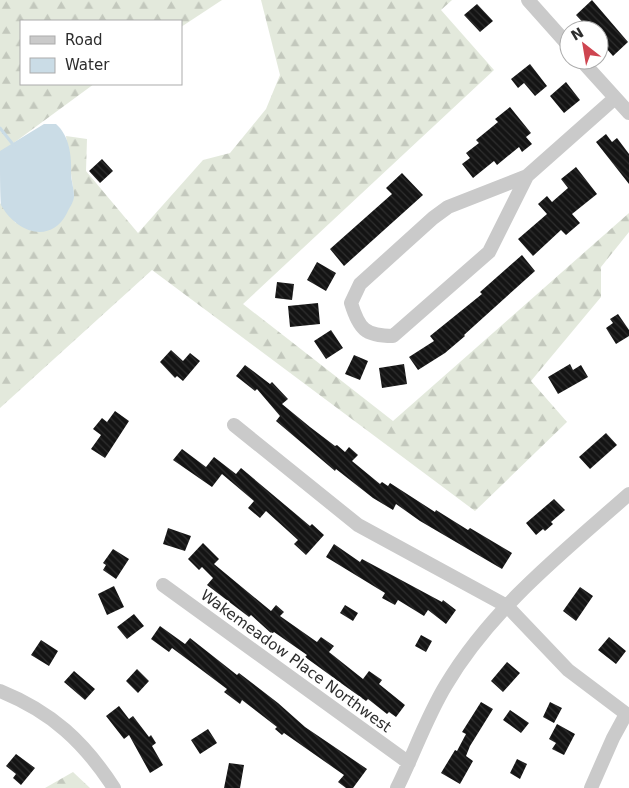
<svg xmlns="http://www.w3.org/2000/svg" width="629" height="788" viewBox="0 0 629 788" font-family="'DejaVu Sans',sans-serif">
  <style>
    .forest { fill: url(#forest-firs) }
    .water { fill: #cadce6 }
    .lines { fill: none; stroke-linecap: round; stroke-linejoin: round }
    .stream { stroke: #cadce6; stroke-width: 3 }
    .building { fill: url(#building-back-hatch) }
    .minor { stroke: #cacaca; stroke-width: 14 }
    .labels { text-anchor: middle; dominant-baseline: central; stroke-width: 5; stroke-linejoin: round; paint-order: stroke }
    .street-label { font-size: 15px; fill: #2d2d2d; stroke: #fff }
  </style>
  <defs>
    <pattern id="forest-firs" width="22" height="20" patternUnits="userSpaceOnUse" patternTransform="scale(1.25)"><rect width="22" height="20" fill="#e3e9dc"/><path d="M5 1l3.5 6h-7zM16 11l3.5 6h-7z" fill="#c3c8bd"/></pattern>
    <pattern id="building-back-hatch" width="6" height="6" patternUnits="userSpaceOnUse" patternTransform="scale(1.25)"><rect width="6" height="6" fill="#141414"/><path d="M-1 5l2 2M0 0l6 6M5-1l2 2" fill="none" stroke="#2e2e2e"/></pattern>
  </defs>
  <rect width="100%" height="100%" fill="#fff"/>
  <path class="forest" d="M0,0H222L181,27V21H21V84H94L0,153Z
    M261,0H452L441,10L494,70L243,304L393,421L629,213V232L601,267V297L531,381L567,422L475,511L152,270L0,408V203L16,223L74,196L66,136L87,139L86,171L138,233L203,160L230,153L266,109L280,75Z
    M73,772L90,788H45Z"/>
  <path class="water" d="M44,124H56C69,135 72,156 71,173C71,181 74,188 74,196C74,202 69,208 67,213C50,246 15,231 1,205C0,196 0,163 0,151Z"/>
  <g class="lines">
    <path class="stream" d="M0,128L15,147"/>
  </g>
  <path class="building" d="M592,0L628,42L613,56L599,40V30H590L576,15Z
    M477,4L493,21L480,32L464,15Z
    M530,64L547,86L535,96L524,83L518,88L511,79Z
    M566,82L580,100L564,113L550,96Z
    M510,107L531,133L526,137L532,144L522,152L519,147L497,165L494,161L473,178L462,164L470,158L466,153L479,143L476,140L498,122L495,119Z
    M606,134L612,142L617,138L629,154V184L596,142Z
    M102,159L113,171L100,183L89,171Z
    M576,167L597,194L572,214L580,223L566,235L561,230L533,256L518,239L547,214L538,204L547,196L552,202L568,188L561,179Z
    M402,173L423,195L344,266L330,249L392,194L386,188Z
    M522,255L535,271L464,335L465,336L445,353L418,370L409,357L434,341L430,336L482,294L480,292Z
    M317,262L336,273L326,291L307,280Z
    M277,282L294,284L292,300L275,298Z
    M318,303L320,324L290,327L288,306Z
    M618,314L629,330V336L616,344L606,328L613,323L610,319Z
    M331,330L343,348L326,359L314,341Z
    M171,350L183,361L190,353L200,361L183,381L177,376L175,378L160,362Z
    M354,355L368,361L360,380L345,374Z
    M404,364L407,384L382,388L379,368Z
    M570,364L573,370L581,365L588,377L558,394L548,377Z
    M245,365L270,384L272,382L288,399L282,404L310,427L335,446L337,445L345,452L349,447L358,455L352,461L380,484L382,482L388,486L390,483L435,512L436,510L468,530L470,528L512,553L502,569L420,521L396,504L393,510L373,498L336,469L335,471L276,421L280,416L257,389L255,391L236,376Z
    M115,411L129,421L105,458L91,449L101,435L93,429L102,418L107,422Z
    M606,433L617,445L590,469L579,457Z
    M182,449L206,467L214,457L236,474L241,468L310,526L312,524L324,535L306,555L294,544L298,540L266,511L260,518L248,508L254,501L222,474L212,487L173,460Z
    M554,499L565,510L551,522L553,524L545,531L543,529L536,535L526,523Z
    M168,528L191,536L185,551L163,544Z
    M203,543L219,559L214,564L271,611L276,605L284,612L280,616L317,642L321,637L334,646L329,652L363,679L369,671L382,680L379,684L405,705L396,717L389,712L387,714L368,699L366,701L345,686L305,657L307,655L274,632L272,634L251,615L249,617L207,585L213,578L202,567L199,570L188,559Z
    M334,544L360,562L362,559L442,602L443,600L456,610L446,624L428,610L424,616L398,600L395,605L382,598L385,593L326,557Z
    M113,549L129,559L116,579L103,570L106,565L103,563Z
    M114,586L124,607L107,615L98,594Z
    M580,587L593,596L576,621L563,611Z
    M345,605L358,613L353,621L340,613Z
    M134,614L144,626L127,639L117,627Z
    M160,626L185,644L190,638L237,675L239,673L278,703L305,727L367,769L353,788H346L338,782L344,775L284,733L282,735L275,729L277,727L242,700L240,704L224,692L227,689L195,665L172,648L169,652L151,639Z
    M421,635L432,641L426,652L415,646Z
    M609,637L626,651L616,664L598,650Z
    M41,640L58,651L49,666L31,655Z
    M507,662L520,673L503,692L491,681Z
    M137,669L149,681L138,693L126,681Z
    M74,671L95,689L85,700L64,682Z
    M481,702L493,709L470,746L466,756L473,761L460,784L441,773L455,750L457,751L466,734L462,732Z
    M550,702L562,708L554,723L543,717Z
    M119,706L129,719L133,716L149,737L151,735L156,743L152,746L163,765L150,773L129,735L124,739L106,716Z
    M510,710L529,723L521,733L503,720Z
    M557,724L575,734L564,755L552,749L556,743L549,739Z
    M208,729L217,743L200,754L191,740Z
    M16,754L35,768L21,785L13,778L16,774L6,766Z
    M517,759L527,764L520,779L510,773Z
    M229,763L244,765L240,788H224Z"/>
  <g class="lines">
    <path class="minor" d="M528,0L569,46
      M581,60L629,113
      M527,176L489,252L393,336C365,336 359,329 351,303L360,284L433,218L448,207L527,176L615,98
      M234,425L358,525L507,606L568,670L629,716
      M163,585L409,763
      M0,691C52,712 84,742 114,788
      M397,788C414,754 426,718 446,685C491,609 563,552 629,494
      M591,788L613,738L626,714"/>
  </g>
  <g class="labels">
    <g class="street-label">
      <text transform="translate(296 661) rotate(36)">Wakemeadow Place Northwest</text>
    </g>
  </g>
  <rect x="20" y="20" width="162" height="65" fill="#ffffff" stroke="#ababab"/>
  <rect x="30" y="36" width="25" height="8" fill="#cacaca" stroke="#ababab"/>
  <text x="65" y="45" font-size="15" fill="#2d2d2d">Road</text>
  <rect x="30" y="58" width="25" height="15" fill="#cadce6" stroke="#ababab"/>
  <text x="65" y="70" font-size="15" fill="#2d2d2d">Water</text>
  <g transform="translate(584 45) rotate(329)"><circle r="24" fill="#ffffff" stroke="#ababab"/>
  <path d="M0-4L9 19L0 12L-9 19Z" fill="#ce4550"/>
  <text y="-8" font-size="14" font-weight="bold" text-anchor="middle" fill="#2d2d2d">N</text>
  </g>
</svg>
